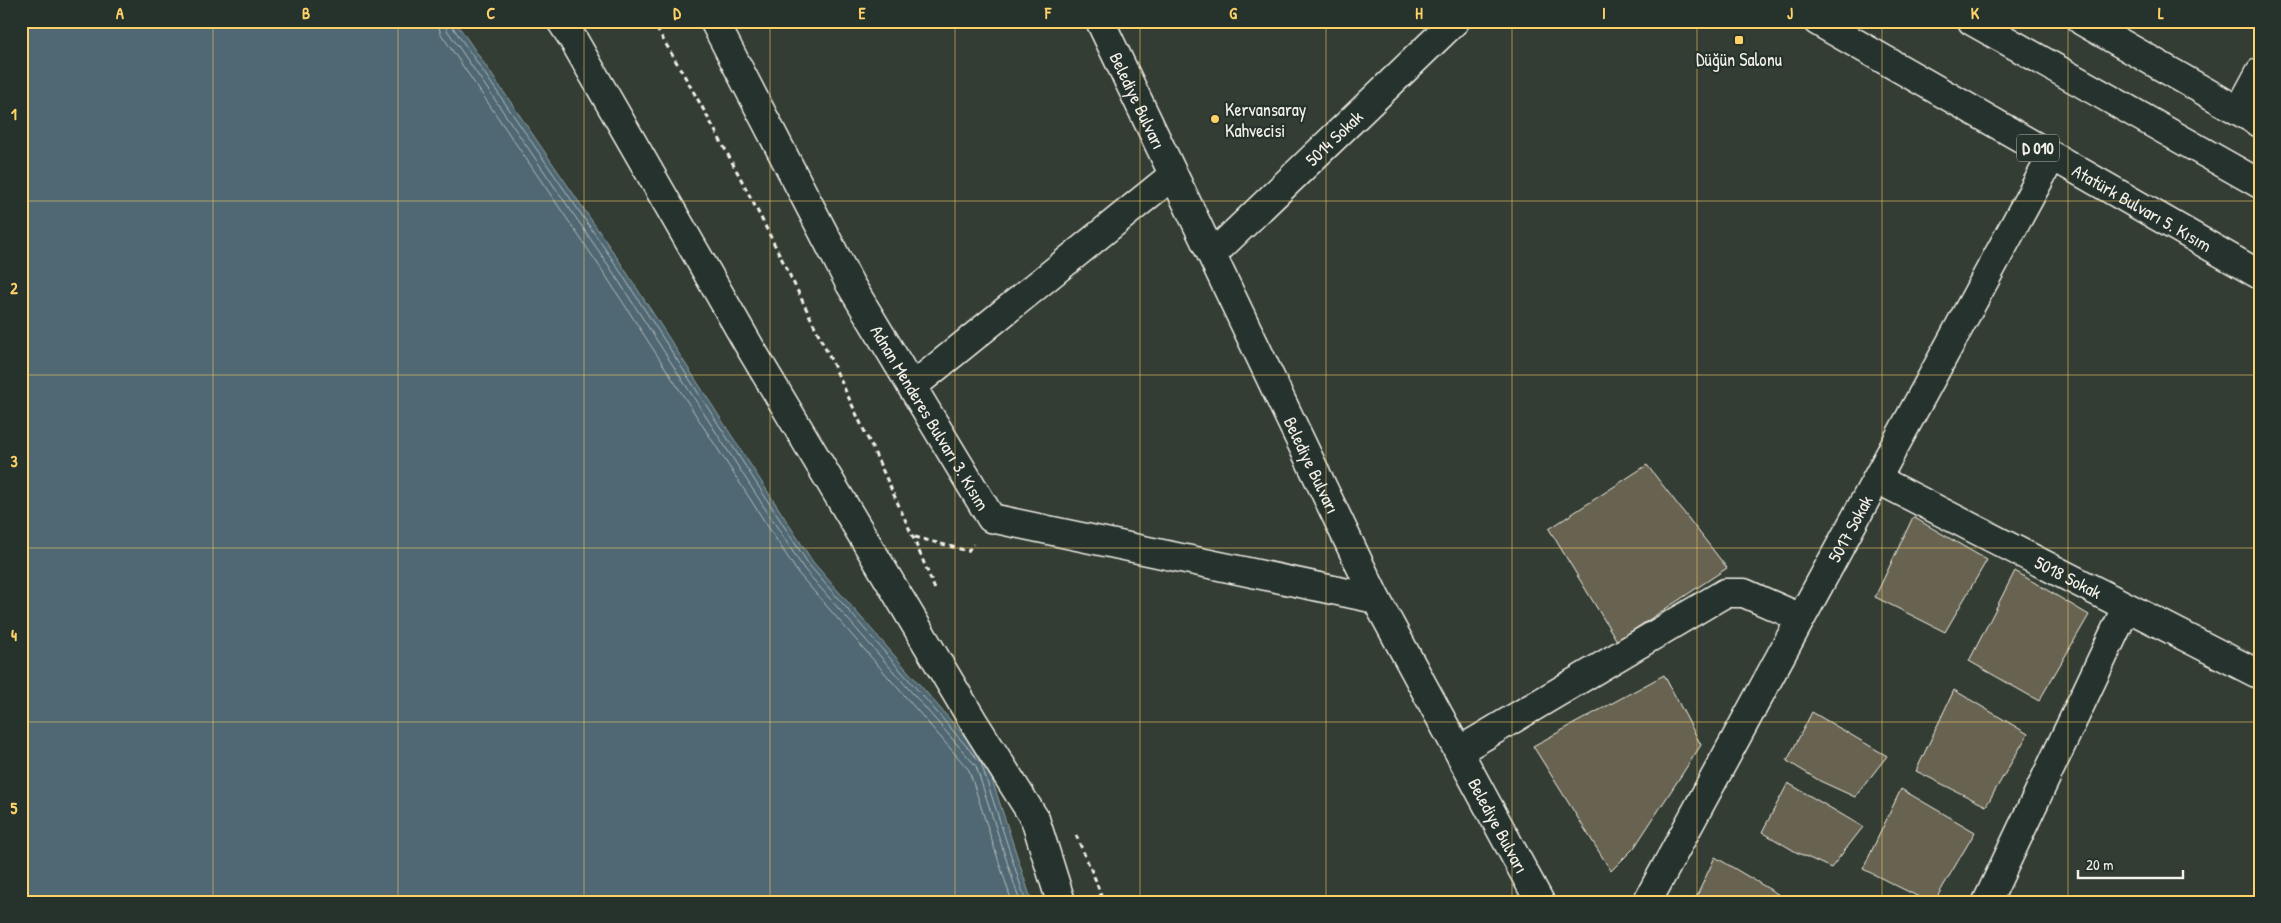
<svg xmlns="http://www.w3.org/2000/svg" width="2281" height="923" viewBox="0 0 2281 923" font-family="'Patrick Hand',sans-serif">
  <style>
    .water { fill: #4f6873; stroke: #919fa2 }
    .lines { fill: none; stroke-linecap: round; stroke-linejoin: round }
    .shore { stroke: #b2bab9; stroke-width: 1 }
    .building { fill: #686451; stroke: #f4f1e8 }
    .street-casing { stroke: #f4f1e8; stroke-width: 31 }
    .secondary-casing { stroke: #f4f1e8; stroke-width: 31 }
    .highway-casing { stroke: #f4f1e8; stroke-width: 31 }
    .path { stroke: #f4f1e8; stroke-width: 3; stroke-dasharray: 5 4; stroke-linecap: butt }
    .street { stroke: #26332d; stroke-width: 28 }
    .secondary { stroke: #26332d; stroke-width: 28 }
    .highway { stroke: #26332d; stroke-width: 28 }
    .grid { fill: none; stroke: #ffd166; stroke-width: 1; stroke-opacity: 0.55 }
    .poi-dot { fill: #ffd166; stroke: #26332d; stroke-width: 2 }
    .labels { text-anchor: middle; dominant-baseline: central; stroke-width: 4.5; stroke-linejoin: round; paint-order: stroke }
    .shield { fill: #26332d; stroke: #b6b8b0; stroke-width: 1 }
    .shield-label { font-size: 16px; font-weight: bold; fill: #f4f1e8 }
    .poi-label { font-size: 18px; fill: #f4f1e8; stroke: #26332d }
    .street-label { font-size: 18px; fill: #f4f1e8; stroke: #26332d }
    .neatline { fill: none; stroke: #ffd166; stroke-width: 2 }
    .grid-label { font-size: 16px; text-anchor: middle; font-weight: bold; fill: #ffd166 }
  </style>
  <rect width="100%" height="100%" fill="#333d34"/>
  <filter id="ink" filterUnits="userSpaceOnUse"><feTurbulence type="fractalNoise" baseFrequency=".02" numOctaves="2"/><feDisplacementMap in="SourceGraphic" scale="10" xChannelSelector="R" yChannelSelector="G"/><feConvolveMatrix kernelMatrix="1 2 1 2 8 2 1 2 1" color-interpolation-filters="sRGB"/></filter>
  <g filter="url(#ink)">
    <path class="water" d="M21,21H455L618,259L813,562L986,761L1032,902H21Z"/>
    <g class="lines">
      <path class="shore" d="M437,21L441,34L602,270L798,573L969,770L1012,902
        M445,21L447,30L609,266L804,569L976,766L1020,902
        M451,21L452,26L614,262L809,565L981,763L1026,902"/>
    </g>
    <path class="building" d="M1647,465L1727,568L1617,641L1549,529Z
      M1913,517L1987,560L1945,632L1875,597Z
      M2015,571L2089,615L2039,701L1969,661Z
      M1664,675L1701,745L1634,848L1611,871L1533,746Z
      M1954,690L2028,734L1986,806L1916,771Z
      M1812,712L1887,756L1855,797L1820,781L1787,761Z
      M1788,783L1863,827L1831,868L1796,852L1762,832Z
      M1901,789L1975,832L1934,902H1929L1863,869Z
      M1715,857L1781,896L1779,902H1694Z"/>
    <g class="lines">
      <g class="street-casing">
        <g id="street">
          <path d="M561,21L573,39L751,349L973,721L1035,819L1061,902"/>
          <path d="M2239,111L2260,72"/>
          <path id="s1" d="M1212,255L1455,21"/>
          <path d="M912,387L1173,175"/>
          <path id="s2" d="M1877,479L2260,675"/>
          <path d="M1459,751L1725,593H1744L1801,618"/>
          <path id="s3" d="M1647,902L2052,156"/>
          <path d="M1987,902L2126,608"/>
        </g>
      </g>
      <g class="secondary-casing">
        <g id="secondary">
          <path id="s4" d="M714,21L850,284L991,518L1376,599"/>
          <path id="s5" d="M1100,21L1376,599L1540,902"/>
          <path d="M2082,21L2260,123"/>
        </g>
      </g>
      <g class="highway-casing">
        <g id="highway">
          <path id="s6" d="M1817,21L2260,275"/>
          <path d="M1972,21L2260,184"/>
        </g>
      </g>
      <path class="path" d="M652,21C722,136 782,257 840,379C873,450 907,520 936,592
        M915,537L968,551L973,544
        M1076,835L1096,881L1103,902"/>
      <use href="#street" class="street"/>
      <use href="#secondary" class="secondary"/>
      <use href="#highway" class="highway"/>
    </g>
  </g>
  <path class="grid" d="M213,21V902M398,21V902M584,21V902M770,21V902M955,21V902M1140,21V902M1326,21V902M1512,21V902M1697,21V902M1882,21V902M2068,21V902M21,201H2260M21,375H2260M21,548H2260M21,722H2260"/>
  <g class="poi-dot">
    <rect x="1734" y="35" width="10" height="10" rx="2.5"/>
    <circle cx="1215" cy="119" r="5"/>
  </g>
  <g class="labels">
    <rect class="shield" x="2017" y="134.5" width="42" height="27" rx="4"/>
    <g class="shield-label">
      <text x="2038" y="148">D 010</text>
    </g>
    <g class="poi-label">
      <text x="1739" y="59">Düğün Salonu</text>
      <text x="1225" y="109" text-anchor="start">Kervansaray<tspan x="1225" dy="21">Kahvecisi</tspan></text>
    </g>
    <g class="street-label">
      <text stroke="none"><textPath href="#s5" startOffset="88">Belediye Bulvarı</textPath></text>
      <text stroke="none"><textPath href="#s1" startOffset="169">5014 Sokak</textPath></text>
      <text stroke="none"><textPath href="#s6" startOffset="375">Atatürk Bulvarı 5. Kısım</textPath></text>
      <text stroke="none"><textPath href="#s4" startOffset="452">Adnan Menderes Bulvarı 3. Kısım</textPath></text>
      <text stroke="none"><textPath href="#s5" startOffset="492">Belediye Bulvarı</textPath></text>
      <text stroke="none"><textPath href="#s3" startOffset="425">5017 Sokak</textPath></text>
      <text stroke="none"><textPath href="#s2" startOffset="215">5018 Sokak</textPath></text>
      <text stroke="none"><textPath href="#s5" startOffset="898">Belediye Bulvarı</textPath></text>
    </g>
  </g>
  <rect width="2281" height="923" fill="none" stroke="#26332d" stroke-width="55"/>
  <path d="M2078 870v8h105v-8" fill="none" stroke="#f4f1e8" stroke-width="2.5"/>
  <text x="2086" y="870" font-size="15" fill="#f4f1e8" stroke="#26332d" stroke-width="4" paint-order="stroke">20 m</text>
  <rect x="28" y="28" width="2226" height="868" class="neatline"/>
  <g class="grid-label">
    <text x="120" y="19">A</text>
    <text x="306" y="19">B</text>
    <text x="491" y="19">C</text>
    <text x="677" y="19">D</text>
    <text x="862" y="19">E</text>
    <text x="1048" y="19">F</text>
    <text x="1233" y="19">G</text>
    <text x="1419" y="19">H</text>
    <text x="1604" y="19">I</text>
    <text x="1790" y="19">J</text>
    <text x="1975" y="19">K</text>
    <text x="2161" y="19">L</text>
    <text x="14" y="120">1</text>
    <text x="14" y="294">2</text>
    <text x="14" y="467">3</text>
    <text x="14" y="641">4</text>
    <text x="14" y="814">5</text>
  </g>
</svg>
